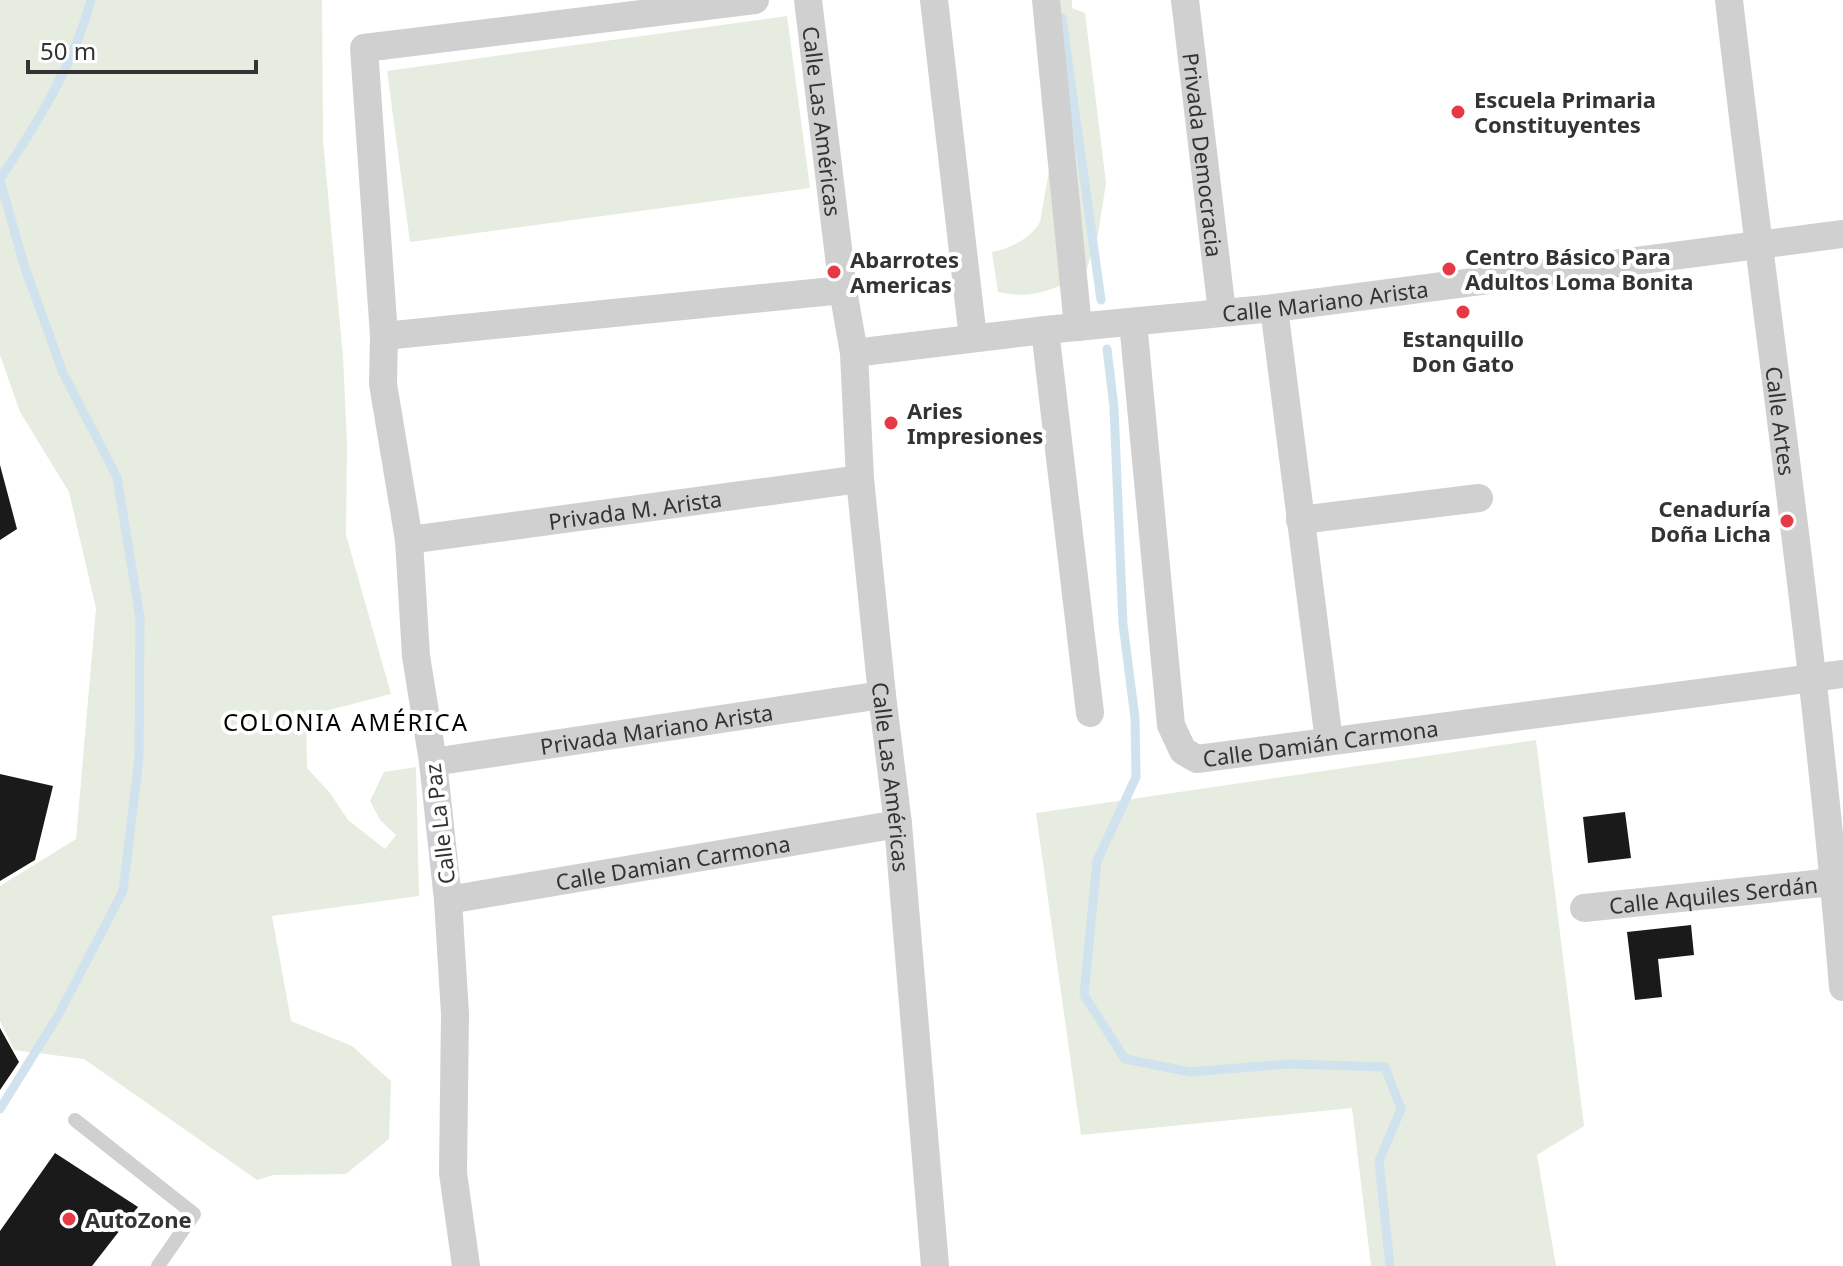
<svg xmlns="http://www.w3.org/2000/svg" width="1843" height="1266" viewBox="0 0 1843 1266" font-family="'Noto Sans',sans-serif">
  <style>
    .green { fill: #e6ecdf }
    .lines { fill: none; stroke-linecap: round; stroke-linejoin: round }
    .stream { stroke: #cfe2ee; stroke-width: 9 }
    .building { fill: #1a1a1a }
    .service { stroke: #d0d0d0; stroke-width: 14 }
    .minor { stroke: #d0d0d0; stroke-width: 28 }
    .poi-dot { fill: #e63946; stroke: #fff; stroke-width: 3 }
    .labels { text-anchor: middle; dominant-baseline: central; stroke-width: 8; stroke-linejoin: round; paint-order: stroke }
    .poi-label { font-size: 22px; font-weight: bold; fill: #333; stroke: #fff; text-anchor: start }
    .street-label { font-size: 22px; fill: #333; stroke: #fff }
    .neighbourhood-label { font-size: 24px; letter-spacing: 2px; fill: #000; stroke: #fff }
  </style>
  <rect width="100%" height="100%" fill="#fff"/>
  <path class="green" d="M0,0H322L323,140L343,357L347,443L346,535L391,694L306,716L307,768L330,793L348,820L385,849L396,835L380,820L370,801L384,772L416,767L419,896L272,916L291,1021L352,1046L391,1081L389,1139L346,1174L273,1175L257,1180L84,1059L14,1050L0,1021V886L76,839L96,608L69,492L20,412L0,355Z
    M1047,0H1072V8L1085,13L1106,183L1098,234L1085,275C1052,289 1035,300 998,292L992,252C1011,248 1030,239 1040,222L1059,114Z
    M787,16L810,188L410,242L387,71Z
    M1536,740L1584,1126L1537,1155L1556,1266H1371L1352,1108L1081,1135L1036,813Z"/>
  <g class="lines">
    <path class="stream" d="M1062,18L1101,300
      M0,179C38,122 73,66 91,0
      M0,180L24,265L63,373L117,477L140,618L139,758L123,891L59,1014L0,1109
      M1107,349L1114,407L1123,624L1135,718L1136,777L1097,861L1084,995L1125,1059L1190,1072L1289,1064L1385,1067L1401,1109L1379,1161L1390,1266"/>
  </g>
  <path class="building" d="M0,465L17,529L0,540Z
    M0,774L53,786L35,860L0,881Z
    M1625,812L1631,858L1588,863L1583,817Z
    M1691,925L1694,955L1658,959L1662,997L1635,1000L1627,932Z
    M0,1028L19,1062L0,1090Z
    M55,1153L138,1207L92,1266H0V1231Z"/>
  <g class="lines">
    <path class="service" d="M75,1120L194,1214L158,1266"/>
    <g class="minor">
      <path id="s1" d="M808,0L843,290L854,353L860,479L882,695L898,824L935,1266"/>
      <path d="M934,0L973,338"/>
      <path d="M1046,0L1078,327"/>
      <path id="s2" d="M1185,0L1222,312"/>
      <path id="s3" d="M1729,0C1767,329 1816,657 1843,987"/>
      <path d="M1274,308L1329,741"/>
      <path id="s4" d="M1133,322L1171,725L1183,751L1197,759L1843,674"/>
      <path d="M1045,330L1090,713"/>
      <path d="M384,336L843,290"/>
      <path id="s5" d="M854,353L1045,330L1274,308L1843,234"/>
      <path d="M1300,520L1479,498"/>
      <path id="s6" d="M409,540L860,479"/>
      <path id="s7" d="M433,762L882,695"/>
      <path id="s8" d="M448,900L898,824"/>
      <path id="s9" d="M1584,908L1843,881"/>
      <path d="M466,1266L453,1173L455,1014L448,900L433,762L416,656L409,540L383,384L384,336L364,48L755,0"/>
    </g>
  </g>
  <g class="poi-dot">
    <circle cx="1458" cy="112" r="8"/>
    <circle cx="1449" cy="269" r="8"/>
    <circle cx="834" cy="272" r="8"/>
    <circle cx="1463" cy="312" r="8"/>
    <circle cx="891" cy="423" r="8"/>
    <circle cx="1787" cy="521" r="8"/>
    <circle cx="69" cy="1219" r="8"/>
  </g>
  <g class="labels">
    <g class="poi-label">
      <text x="1474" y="99">Escuela Primaria<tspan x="1474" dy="25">Constituyentes</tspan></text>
      <text x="1465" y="256">Centro Básico Para<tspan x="1465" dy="25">Adultos Loma Bonita</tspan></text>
      <text x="850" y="259">Abarrotes<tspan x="850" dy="25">Americas</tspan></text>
      <text x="1463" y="338" text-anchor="middle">Estanquillo<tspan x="1463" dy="25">Don Gato</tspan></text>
      <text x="907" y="410">Aries<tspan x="907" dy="25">Impresiones</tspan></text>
      <text x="1771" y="508" text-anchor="end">Cenaduría<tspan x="1771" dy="25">Doña Licha</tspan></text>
      <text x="85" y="1219">AutoZone</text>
    </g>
    <g class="street-label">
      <text stroke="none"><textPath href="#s1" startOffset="122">Calle Las Américas</textPath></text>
      <text stroke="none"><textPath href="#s2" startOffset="156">Privada Democracia</textPath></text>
      <text stroke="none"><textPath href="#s5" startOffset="474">Calle Mariano Arista</textPath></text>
      <text stroke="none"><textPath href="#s3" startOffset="424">Calle Artes</textPath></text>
      <text stroke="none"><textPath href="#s6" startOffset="228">Privada M. Arista</textPath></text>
      <text stroke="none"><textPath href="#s7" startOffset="226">Privada Mariano Arista</textPath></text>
      <text stroke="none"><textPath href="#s4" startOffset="574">Calle Damián Carmona</textPath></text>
      <text stroke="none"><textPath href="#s1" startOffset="782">Calle Las Américas</textPath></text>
      <text transform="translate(439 824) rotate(-97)">Calle La Paz</text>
      <text stroke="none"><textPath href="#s8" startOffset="228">Calle Damian Carmona</textPath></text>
      <text stroke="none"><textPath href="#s9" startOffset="130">Calle Aquiles Serdán</textPath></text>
    </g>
    <g class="neighbourhood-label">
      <text x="346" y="721">COLONIA AMÉRICA</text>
    </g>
  </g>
  <path d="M28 60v12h228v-12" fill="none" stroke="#333333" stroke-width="4"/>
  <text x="40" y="60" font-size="24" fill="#333333" stroke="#ffffff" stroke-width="6" paint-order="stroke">50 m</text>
</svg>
